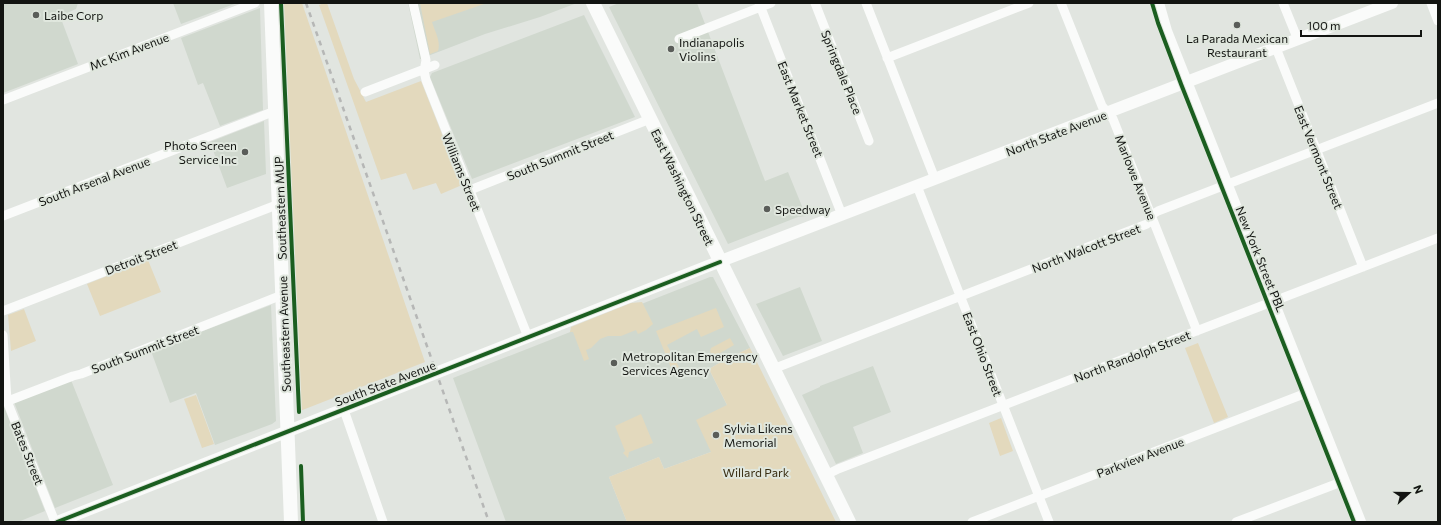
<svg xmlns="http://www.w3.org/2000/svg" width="1441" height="525" viewBox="0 0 1441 525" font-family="Commissioner,sans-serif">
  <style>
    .built { fill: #d0d8ce }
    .green { fill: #e3d9bd }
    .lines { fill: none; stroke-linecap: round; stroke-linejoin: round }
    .street { stroke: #fafbfa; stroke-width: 9 }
    .secondary { stroke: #fafbfa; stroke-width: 12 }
    .primary { stroke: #fafbfa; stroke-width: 14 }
    .rail { stroke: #b6b7b6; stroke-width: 2.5; stroke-dasharray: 5 5; stroke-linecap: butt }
    .cycleway-casing { stroke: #e0e7de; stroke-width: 6 }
    .cycleway { stroke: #1b5e20; stroke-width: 4 }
    .poi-dot { fill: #5a5d59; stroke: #e0e7de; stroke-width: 1.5 }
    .labels { text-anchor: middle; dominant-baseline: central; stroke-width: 4; stroke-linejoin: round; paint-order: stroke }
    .poi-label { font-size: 12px; fill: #121411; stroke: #e0e7de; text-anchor: start }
    .street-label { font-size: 12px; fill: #121411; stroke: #e0e7de }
    .park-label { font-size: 12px; fill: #382d12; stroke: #e0e7de }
  </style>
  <rect width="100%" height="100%" fill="#e1e5e0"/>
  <path class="built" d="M3,3H78L76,9L60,16L78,64L3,93Z
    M173,3H237L181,24Z
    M408,3H577L540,17L485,34L420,59Z
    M619,3H697L765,181L788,172L806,216L798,217L728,244L609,7Z
    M260,8L263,110L220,126L203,83L198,85L181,38Z
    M584,15L635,117L472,179L430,77L432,73Z
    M264,121L266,174L227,188L210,142Z
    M710,277H713L714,279L750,348L728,358L709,369L727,405L711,452L664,469L659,457L609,477L627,522H506L453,378Z
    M800,287L822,341L783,356L756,304Z
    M271,305L276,421L272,424L215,445L196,393L170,403L151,351Z
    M873,366L891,412L853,427L863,453L836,464L802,395L820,387V386Z
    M71,380L113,485L55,508L14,402Z
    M3,404L45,511L18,522H3Z"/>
  <path class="green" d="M282,3H302L425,362L300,411Z
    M324,3H327L354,79L366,102L421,81L462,185L441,194L436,183L413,190L406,173L381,180L319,5Z
    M420,3H487L432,22C435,32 441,41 438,51L430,54Z
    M148,260L161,292L100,316L87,284Z
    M642,302L653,324L646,330L638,334L636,330L621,336H608L600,339L591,348L586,350L589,359L584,361L573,332H570L571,327L631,303Z
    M716,308L724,327L701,337L697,329L667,345L679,367L672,370L656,331Z
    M24,309L36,341L11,351L8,315Z
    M730,338L734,345L715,356L710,352L711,348Z
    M1198,343L1228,417L1214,423L1185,348Z
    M750,348L836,522H627L609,477L659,457L664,469L711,452L696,420L727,405L709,369L728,358Z
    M196,395L214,444L202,448L184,399Z
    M641,414L653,443L629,452L628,458L623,453L625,451L615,426Z
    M1001,418L1013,451L1000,456L989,423Z"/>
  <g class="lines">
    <path class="street" d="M413,3L426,60L424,71L426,80L528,337
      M759,3L842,215
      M815,3L869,141
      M866,3L935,179
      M1061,3L1102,106L1113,119L1197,331
      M1283,3L1298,40
      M1431,3L1438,21
      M679,39L771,3
      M1276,48L1363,267
      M887,58L1029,3
      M365,92L435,65
      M3,100L255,3
      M917,186L1049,522
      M470,190L650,119
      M3,216L275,111
      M3,311L279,204
      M3,335L7,401L55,522
      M773,369L1147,224L1151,221L1153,214L1158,211L1438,103
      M8,401L73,376L81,374L282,295
      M344,410L383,522
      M826,475L838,469L1438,238
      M972,522L1309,392
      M1236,522L1344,481"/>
    <path class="secondary" d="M1158,3L1166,31L1360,522
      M57,522L708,266L1392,3"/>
    <path class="primary" d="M271,3L291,522
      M593,3L849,522"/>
    <path class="rail" d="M306,3L489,522"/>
    <g class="cycleway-casing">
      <path id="cycleway" d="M281,3L299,412
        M1152,3L1158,23L1181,84L1354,522
        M301,466L303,522
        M57,522L720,262"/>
    </g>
    <use href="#cycleway" class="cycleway"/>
  </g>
  <g class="poi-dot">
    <circle cx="36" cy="15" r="4"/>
    <circle cx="1237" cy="25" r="4"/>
    <circle cx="671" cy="49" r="4"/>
    <circle cx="245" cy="152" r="4"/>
    <circle cx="767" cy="209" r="4"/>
    <circle cx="614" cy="363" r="4"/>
    <circle cx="716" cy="435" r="4"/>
  </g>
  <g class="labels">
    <g class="poi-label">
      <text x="44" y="15">Laibe Corp</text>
      <text x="1237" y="38" text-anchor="middle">La Parada Mexican<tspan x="1237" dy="14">Restaurant</tspan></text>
      <text x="679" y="42">Indianapolis<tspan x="679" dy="14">Violins</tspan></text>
      <text x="237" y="145" text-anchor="end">Photo Screen<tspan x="237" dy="14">Service Inc</tspan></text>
      <text x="775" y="209">Speedway</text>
      <text x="622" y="356">Metropolitan Emergency<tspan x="622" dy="14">Services Agency</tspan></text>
      <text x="724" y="428">Sylvia Likens<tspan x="724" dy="14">Memorial</tspan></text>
    </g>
    <g class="street-label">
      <text transform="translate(129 51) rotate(-21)">Mc Kim Avenue</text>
      <text transform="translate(842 72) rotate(68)">Springdale Place</text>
      <text transform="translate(801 109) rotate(68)">East Market Street</text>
      <text transform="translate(1056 133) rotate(-21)">North State Avenue</text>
      <text transform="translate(560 155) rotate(-22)">South Summit Street</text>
      <text transform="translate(1319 157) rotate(68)">East Vermont Street</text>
      <text transform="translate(462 172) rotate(68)">Williams Street</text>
      <text transform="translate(1136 177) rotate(68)">Marlowe Avenue</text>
      <text transform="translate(94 181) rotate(-21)">South Arsenal Avenue</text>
      <text transform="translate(683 187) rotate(64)">East Washington Street</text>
      <text transform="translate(280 208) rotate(-92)">Southeastern MUP</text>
      <text transform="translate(1086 248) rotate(-21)">North Walcott Street</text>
      <text transform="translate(141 257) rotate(-21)">Detroit Street</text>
      <text transform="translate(1261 259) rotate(68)">New York Street PBL</text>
      <text transform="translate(284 334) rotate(-92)">Southeastern Avenue</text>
      <text transform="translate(145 349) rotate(-21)">South Summit Street</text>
      <text transform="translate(983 354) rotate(69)">East Ohio Street</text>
      <text transform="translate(1132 356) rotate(-21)">North Randolph Street</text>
      <text transform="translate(385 383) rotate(-21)">South State Avenue</text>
      <text transform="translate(28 453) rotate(68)">Bates Street</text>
      <text transform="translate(1140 457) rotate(-21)">Parkview Avenue</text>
    </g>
    <g class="park-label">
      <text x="756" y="472">Willard Park</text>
    </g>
  </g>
  <rect width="1441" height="525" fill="none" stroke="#121411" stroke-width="8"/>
  <g transform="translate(1409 493) rotate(69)" stroke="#e0e7de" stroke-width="3" paint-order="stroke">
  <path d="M0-3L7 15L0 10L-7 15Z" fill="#121411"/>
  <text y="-6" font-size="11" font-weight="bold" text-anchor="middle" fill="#121411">N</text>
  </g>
  <path d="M1301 30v6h120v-6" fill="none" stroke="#121411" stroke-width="2"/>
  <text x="1307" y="30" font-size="12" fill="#121411" stroke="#e0e7de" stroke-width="3" paint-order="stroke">100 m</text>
</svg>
